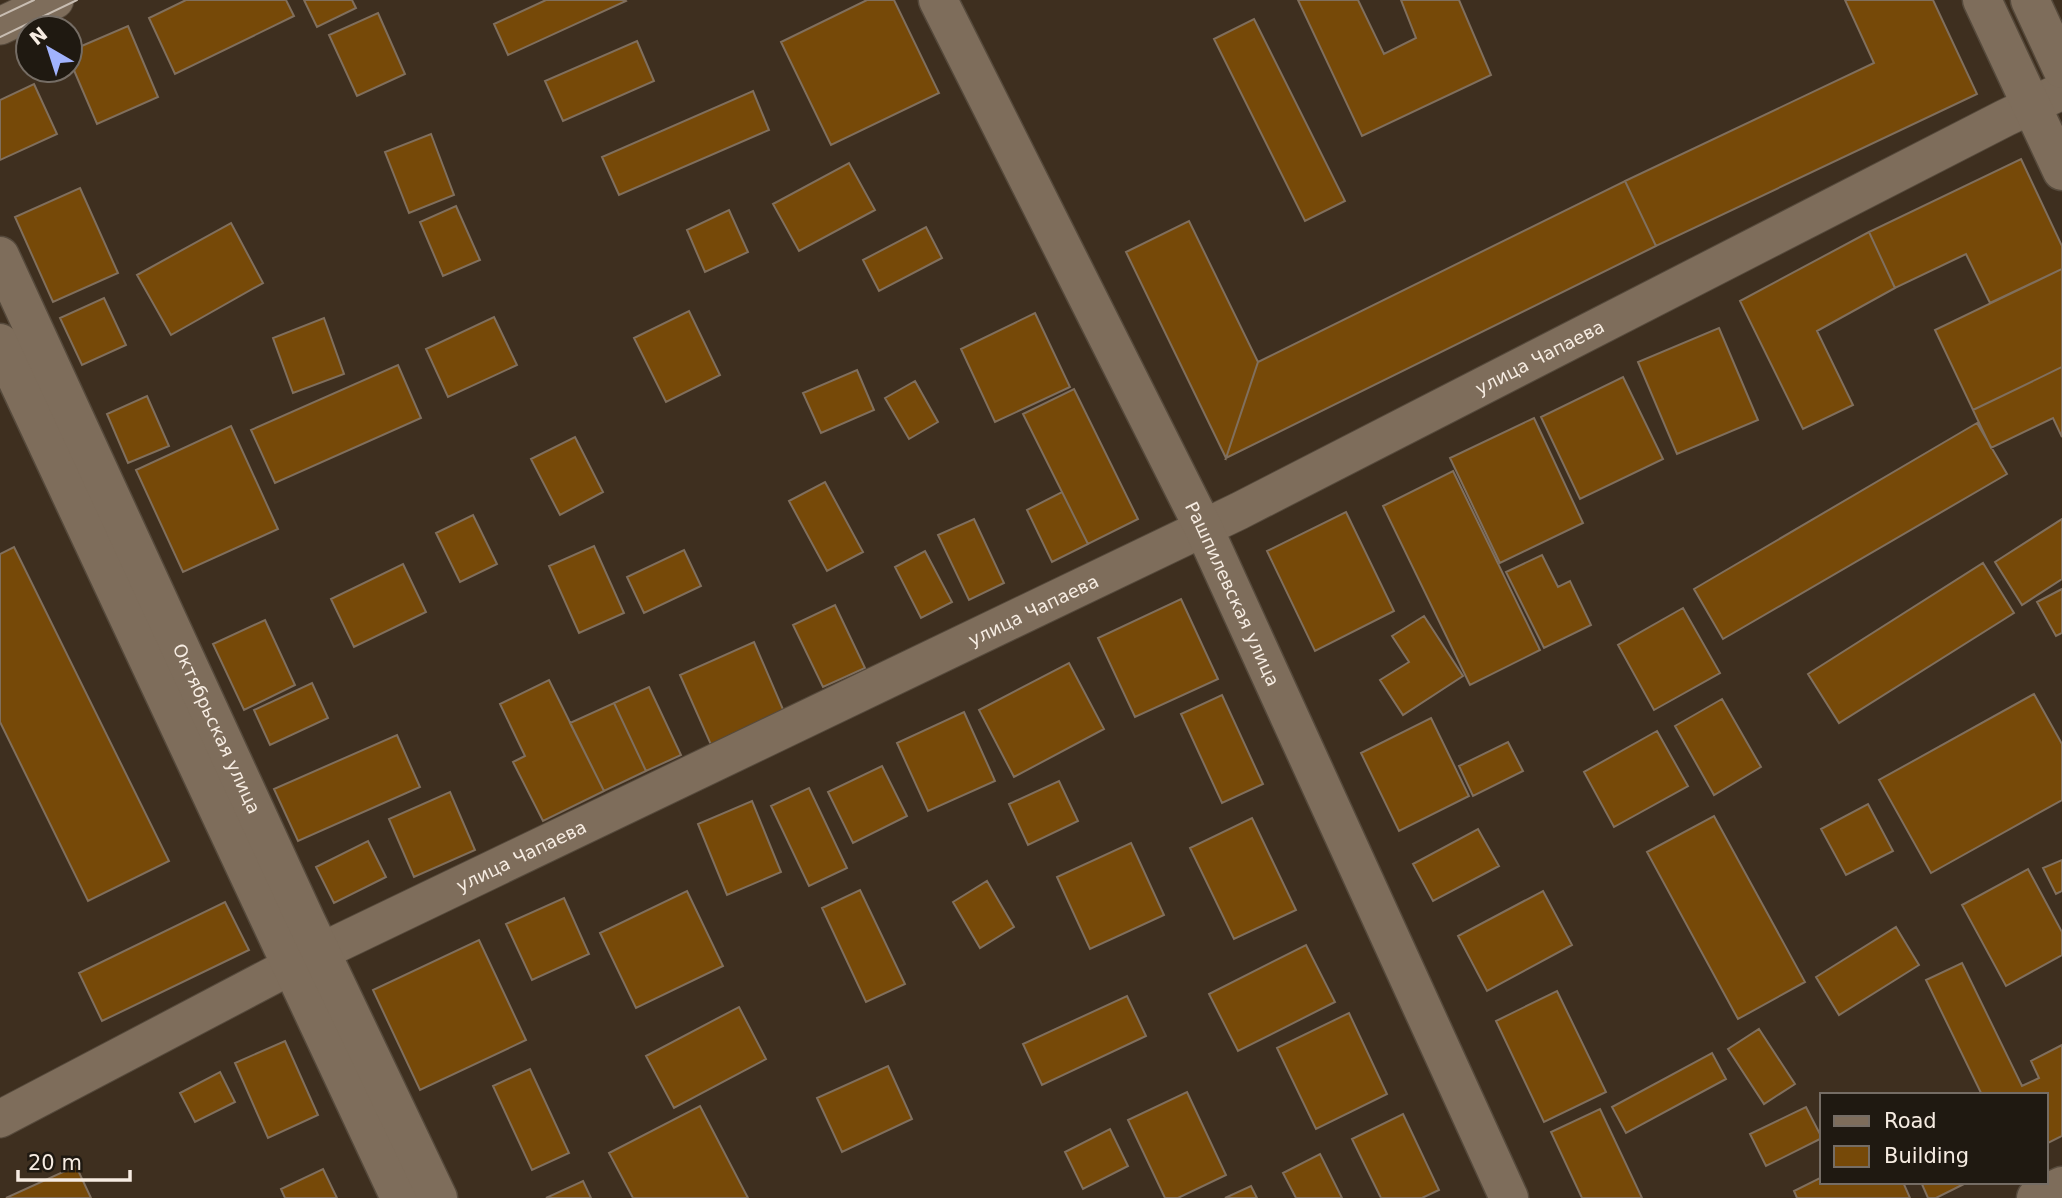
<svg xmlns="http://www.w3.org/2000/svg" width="2062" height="1198" viewBox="0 0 2062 1198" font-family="'DejaVu Sans',sans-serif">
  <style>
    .building { fill: #764908; stroke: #806f5d; stroke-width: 2 }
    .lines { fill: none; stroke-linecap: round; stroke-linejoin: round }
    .minor-casing { stroke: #564a3c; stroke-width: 39 }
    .tertiary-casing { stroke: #564a3c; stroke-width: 41 }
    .secondary-casing { stroke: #564a3c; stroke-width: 41 }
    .minor { stroke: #7e6d5b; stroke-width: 37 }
    .tertiary { stroke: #7e6d5b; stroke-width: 38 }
    .secondary { stroke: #7e6d5b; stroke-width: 38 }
    .tram { stroke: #c8bdb2; stroke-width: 2 }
    .labels { text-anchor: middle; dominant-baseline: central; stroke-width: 5; stroke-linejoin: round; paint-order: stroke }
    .street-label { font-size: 18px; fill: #f6ece2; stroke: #1f1911 }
  </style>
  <rect width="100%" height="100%" fill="#3e2f1f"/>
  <path class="building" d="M186,0H286L294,16L175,74L149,18Z
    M304,0H352L356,8L317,27Z
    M546,0H625L626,1L508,55L494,24Z
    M867,0H894L939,93L831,145L781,42Z
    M1298,0H1358L1384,54L1416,38L1401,0H1459L1491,75L1362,136Z
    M1845,0H1933L1977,94L1656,246L1625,181L1874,63Z
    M378,13L405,74L357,96L329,35Z
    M1254,19L1345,201L1305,221L1214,39Z
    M128,26L158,97L97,124L70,61V51Z
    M637,41L654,81L563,121L545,81Z
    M34,84L57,134L0,160V100Z
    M753,91L769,130L619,195L602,157Z
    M431,134L454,195L409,213L385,152Z
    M2021,159L2062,246V269L1990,303L1966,254L1895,288L1869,232Z
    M849,163L875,210L799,251L773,204Z
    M1625,181L1656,246L1226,458L1258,362Z
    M80,188L118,273L53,302L15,217Z
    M456,206L480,260L443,276L420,222Z
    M729,210L748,252L705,272L687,230Z
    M1189,221L1258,362L1226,458L1126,252Z
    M231,223L263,283L171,335L137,275Z
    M926,227L942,258L879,291L863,260Z
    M1869,232L1895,288L1817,331L1853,405L1803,429L1740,301Z
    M2062,269V367L1973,410L1935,330Z
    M104,298L126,345L82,365L60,318Z
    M689,311L720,375L666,402L634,338Z
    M1035,313L1070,387L995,422L961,349Z
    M494,317L517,365L448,397L426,349Z
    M324,318L344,374L293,393L273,338Z
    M1719,328L1758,420L1677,454L1638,362Z
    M398,365L421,418L275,483L251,430Z
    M2062,367V437L2053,418L1991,448L1973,410Z
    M857,370L874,410L821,433L803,393Z
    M1623,377L1663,459L1580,499L1541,417Z
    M915,381L938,422L909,439L885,398Z
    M1074,389L1138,519L1088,544L1023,414Z
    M147,396L169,446L128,463L107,414Z
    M1534,418L1583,523L1500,563L1450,458Z
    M1977,423L2007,474L1723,639L1694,589Z
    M231,426L278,529L183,572L136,470Z
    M575,437L603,492L560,515L531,459Z
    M1453,471L1540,650L1470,685L1383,506Z
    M825,482L863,552L827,571L789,501Z
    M1062,492L1088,544L1052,562L1027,510Z
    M1346,512L1394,611L1315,651L1267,551Z
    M473,515L497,564L460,582L436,533Z
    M974,519L1004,583L969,600L938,535Z
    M2062,519V579L2022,605L1995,562Z
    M594,546L624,613L579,633L549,566Z
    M14,547L169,861L88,901L0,722V554Z
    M684,550L701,586L644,613L627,577Z
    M925,551L952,602L921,618L895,567Z
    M1542,555L1558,587L1570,581L1591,625L1544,648L1506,572Z
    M1983,563L2014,613L1839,723L1808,674Z
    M403,564L426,612L354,647L331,599Z
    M2062,589V633L2056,636L2037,602Z
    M1181,599L1218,679L1135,717L1098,638Z
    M835,605L865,668L823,687L793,625Z
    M1683,608L1720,673L1654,710L1618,645Z
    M1424,616L1463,676L1403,715L1380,680L1409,662L1392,636Z
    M265,620L295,685L244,710L213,644Z
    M754,642L785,714L712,747L680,675Z
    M1069,663L1104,729L1014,777L979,710Z
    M549,680L604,791L543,821L513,762L525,756L500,704Z
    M312,683L328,718L270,745L254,710Z
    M649,687L681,755L646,771L614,703Z
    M2034,694L2062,744V800L1931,873L1879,780Z
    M1222,695L1263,784L1222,803L1181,714Z
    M1722,699L1761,767L1714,795L1675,726Z
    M614,703L646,771L604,791L570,723Z
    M964,712L995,781L928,811L897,743Z
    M1431,718L1469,796L1399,831L1361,753Z
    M1657,731L1688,786L1614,827L1584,772Z
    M397,735L420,787L298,841L274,789Z
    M1508,742L1523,771L1473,796L1459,766Z
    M882,766L907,816L853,843L828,792Z
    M1059,781L1078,821L1028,845L1009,804Z
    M809,788L847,868L809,886L771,806Z
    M450,792L475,850L414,877L389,819Z
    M752,801L781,872L727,895L698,824Z
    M1868,804L1893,851L1846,875L1821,829Z
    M1714,816L1805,982L1738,1019L1647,852Z
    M1252,818L1296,910L1234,939L1190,848Z
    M1478,829L1499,866L1433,901L1413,864Z
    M368,841L386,877L334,903L316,867Z
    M1131,843L1164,915L1090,949L1057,877Z
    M2062,860V891L2056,894L2043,868Z
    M2028,869L2062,932V955L2006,986L1962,905Z
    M987,881L1014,927L980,948L953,902Z
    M860,890L905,984L866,1002L822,908Z
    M687,891L723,966L636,1008L600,933Z
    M1543,891L1572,945L1487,991L1458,936Z
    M564,898L589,954L532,980L506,924Z
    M225,902L249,950L102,1021L79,973Z
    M1896,927L1919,965L1839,1015L1816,977Z
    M479,940L526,1040L420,1090L373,990Z
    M1306,945L1335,1002L1238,1051L1209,994Z
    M1962,963L2022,1086L2039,1078L2031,1061L2062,1045V1136L2046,1144V1095H1982L1926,980Z
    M1557,991L1606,1092L1544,1122L1496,1021Z
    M1127,996L1146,1036L1042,1085L1023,1044Z
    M739,1007L766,1059L674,1108L646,1056Z
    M1349,1013L1387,1094L1316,1129L1277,1048Z
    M1759,1029L1795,1084L1764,1104L1728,1049Z
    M285,1041L318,1115L268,1138L235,1063Z
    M1712,1053L1726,1079L1626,1133L1612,1107Z
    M888,1066L912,1119L842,1152L817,1098Z
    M530,1069L569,1153L532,1170L493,1086Z
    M220,1072L235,1102L195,1122L180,1093Z
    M1187,1092L1226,1175L1178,1198H1165L1128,1120Z
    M700,1106L748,1198H633L609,1153Z
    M1806,1107L1822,1138L1766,1166L1750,1134Z
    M1600,1109L1642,1198H1582L1551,1132Z
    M1403,1114L1439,1190L1422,1198H1381L1352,1139Z
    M1110,1129L1128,1166L1083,1189L1065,1152Z
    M1320,1154L1342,1198H1296L1283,1173Z
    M76,1166L91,1198H6Z
    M323,1169L337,1198H285L281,1189Z
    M1822,1177V1182H1903L1910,1198H1797L1794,1191Z
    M583,1181L591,1198H546Z
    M1921,1182H1968L1936,1198H1928Z
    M1251,1186L1257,1198H1225Z"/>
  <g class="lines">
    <g class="minor-casing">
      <g id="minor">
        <path d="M0,26L55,0"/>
        <path id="s1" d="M0,1119L291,966L1239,511L2005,118L2062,91"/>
      </g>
    </g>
    <g class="tertiary-casing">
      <g id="tertiary">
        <path id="s2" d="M938,0L1203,527L1509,1198"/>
        <path d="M0,343L400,1198"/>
        <path d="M2036,1198L2062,1186"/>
      </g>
    </g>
    <g class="secondary-casing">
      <g id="secondary">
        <path d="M1982,0L2062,171"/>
        <path d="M2030,0L2062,69"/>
        <path id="s3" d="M0,256L306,921L438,1198"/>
      </g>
    </g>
    <use href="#minor" class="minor"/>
    <use href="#tertiary" class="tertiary"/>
    <use href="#secondary" class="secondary"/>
    <path class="tram" d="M0,16L34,0
      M0,37L77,0"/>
  </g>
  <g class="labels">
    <g class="street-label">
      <text stroke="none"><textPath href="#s1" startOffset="1718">улица Чапаева</textPath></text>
      <text stroke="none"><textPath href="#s2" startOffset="663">Рашпилевская улица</textPath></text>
      <text stroke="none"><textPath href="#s1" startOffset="1152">улица Чапаева</textPath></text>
      <text stroke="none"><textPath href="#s3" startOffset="520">Октябрьская улица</textPath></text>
      <text stroke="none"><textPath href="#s1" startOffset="584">улица Чапаева</textPath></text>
    </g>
  </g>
  <rect x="1820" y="1093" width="228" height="91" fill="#1f1911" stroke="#756d65" stroke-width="2"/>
  <rect x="1834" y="1116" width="35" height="10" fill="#7e6d5b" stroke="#756d65" stroke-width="2"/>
  <text x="1884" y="1128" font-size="21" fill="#f6ece2">Road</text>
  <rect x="1834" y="1146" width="35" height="21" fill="#764908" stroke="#756d65" stroke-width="2"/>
  <text x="1884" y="1163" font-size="21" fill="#f6ece2">Building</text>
  <g transform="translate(49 49) rotate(321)"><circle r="33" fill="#1f1911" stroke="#756d65" stroke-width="2"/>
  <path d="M0-5L12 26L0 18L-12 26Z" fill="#a1b3fd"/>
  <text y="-10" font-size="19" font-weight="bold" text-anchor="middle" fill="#f6ece2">N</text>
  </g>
  <path d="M18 1170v10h112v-10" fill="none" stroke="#f6ece2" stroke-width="3.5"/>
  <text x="28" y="1170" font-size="21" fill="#f6ece2" stroke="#1f1911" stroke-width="5" paint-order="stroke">20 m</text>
</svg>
